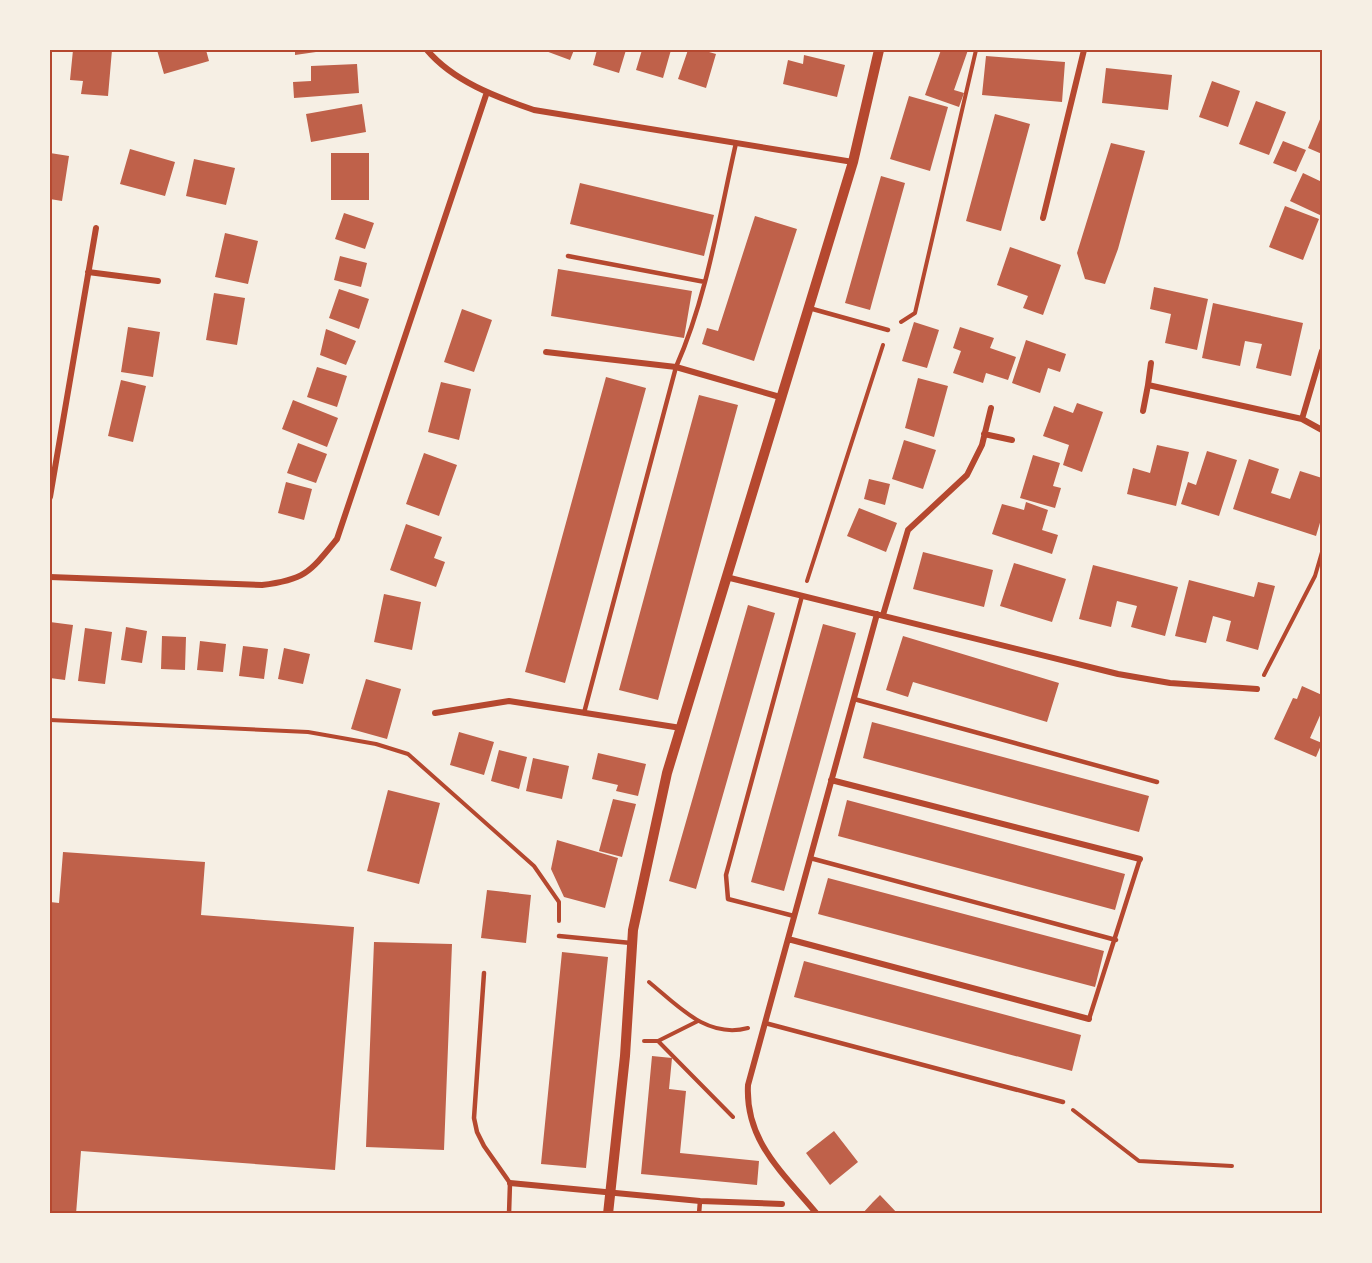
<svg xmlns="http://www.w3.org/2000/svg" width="1372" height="1263" viewBox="0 0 1372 1263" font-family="'PT Sans Narrow',sans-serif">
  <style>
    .building { fill: #bf614a }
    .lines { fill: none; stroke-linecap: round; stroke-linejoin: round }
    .path { stroke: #b5482f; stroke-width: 4 }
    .service { stroke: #b5482f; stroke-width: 4.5 }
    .minor { stroke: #b5482f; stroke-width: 6 }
    .tertiary { stroke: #b5482f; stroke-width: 10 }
    .neatline { fill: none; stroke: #b5482f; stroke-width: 2 }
  </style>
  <rect width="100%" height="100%" fill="#f6efe4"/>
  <path class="building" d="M73,50H112L108,96L81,94L83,81L70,80Z
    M157,50H206L209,61L164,74Z
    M295,50H323V51L295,55Z
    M543,50H574L570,60Z
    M597,50H626L619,73L593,65Z
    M642,50H671L663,78L636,70Z
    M688,50H702L716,54L706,88L678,79Z
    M941,50H968L954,90L964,93L959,107L925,95Z
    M804,55L845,65L837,97L783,84L788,60L803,64Z
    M986,56L1065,62L1062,102L982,95Z
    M357,64L359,93L294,98L293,82L311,81V66Z
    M1106,68L1172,75L1168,110L1102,103Z
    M1212,81L1240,91L1228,127L1199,117Z
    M909,96L948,107L930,171L890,159Z
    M1256,101L1286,112L1269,155L1239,144Z
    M362,104L366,132L311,142L306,114Z
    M995,114L1030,124L1001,231L966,221Z
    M1321,117L1322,118V154L1308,148Z
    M1283,141L1306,150L1296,172L1273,163Z
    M1111,143L1145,151L1118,249L1105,284L1085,279L1077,253Z
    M130,149L175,162L165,196L120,184Z
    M50,153L69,156L62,201L50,199Z
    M331,153H369V200H331Z
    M194,159L235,168L226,205L186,196Z
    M1303,173L1322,182V216L1290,201Z
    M881,176L905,183L870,310L845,303Z
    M580,183L714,215L704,256L570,224Z
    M1285,206L1319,219L1303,260L1269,247Z
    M344,213L374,223L365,249L335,239Z
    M755,216L797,229L754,361L702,344L707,328L718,331Z
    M225,233L258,241L248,284L215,277Z
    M1010,247L1061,265L1043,315L1023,308L1028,296L997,285Z
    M340,256L367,263L361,287L334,280Z
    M558,269L692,291L684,338L551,316Z
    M1154,287L1208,299L1197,350L1165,343L1171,314L1150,309Z
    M339,289L369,299L359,329L329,318Z
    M214,293L245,298L237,345L206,340Z
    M1213,303L1303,323L1291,376L1256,368L1262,344L1245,341L1240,366L1202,358Z
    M462,309L492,320L474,372L444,362Z
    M914,322L939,330L927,368L902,361Z
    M128,327L160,332L153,377L121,372Z
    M960,327L994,338L990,348L1016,357L1008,380L986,373L983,383L953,373L961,351L953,348Z
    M326,329L356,341L346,365L320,355Z
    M1026,340L1066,354L1060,372L1048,368L1040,393L1012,383Z
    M317,367L347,376L337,407L307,397Z
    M606,377L646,388L565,683L525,672Z
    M918,378L948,386L934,437L905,428Z
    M121,380L146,386L133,442L108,436Z
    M441,382L471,389L459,440L428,432Z
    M699,395L738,405L658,700L619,690Z
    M293,400L338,418L327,447L282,429Z
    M1077,403L1103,412L1082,472L1063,465L1069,445L1043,436L1054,406L1073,413Z
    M904,440L936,450L923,489L892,479Z
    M298,443L327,454L316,483L287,473Z
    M1157,445L1189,452L1176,506L1127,494L1133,468L1150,473Z
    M1207,451L1237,460L1219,516L1181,504L1188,482L1196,485Z
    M424,453L457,465L439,516L406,504Z
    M1033,455L1060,463L1053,486L1061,488L1055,508L1020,498Z
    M1249,459L1279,469L1271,493L1290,499L1300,471L1322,478V516L1316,536L1233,509Z
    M869,479L890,484L885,505L864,499Z
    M286,482L312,489L304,520L278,513Z
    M1026,502L1048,510L1042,530L1058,535L1052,554L992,534L1002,504L1024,510Z
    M859,508L897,523L886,552L847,536Z
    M406,524L442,537L434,558L445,562L436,587L390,570Z
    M923,552L993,570L984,607L913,589Z
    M1014,563L1066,579L1052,622L1000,606Z
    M1093,565L1178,587L1165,636L1131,627L1137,606L1117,601L1111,627L1079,619Z
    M1189,580L1254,597L1258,582L1275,586L1258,650L1226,641L1231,621L1213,616L1206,643L1175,636Z
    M384,594L421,602L412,650L374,642Z
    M748,605L775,613L696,889L669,881Z
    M50,622L73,625L65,680L50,678Z
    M823,624L856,633L784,891L751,882Z
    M126,627L147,631L142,663L121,660Z
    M85,628L112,632L105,684L78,681Z
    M162,636L186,637L185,670L161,669Z
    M903,636L1059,683L1047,722L913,682L908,697L886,690Z
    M200,641L226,644L223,672L197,670Z
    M243,646L268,649L264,679L239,676Z
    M284,648L310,654L303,684L278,679Z
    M366,679L401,689L387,739L351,729Z
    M1302,686L1322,695V711L1310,738L1322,743L1316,757L1274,739L1293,698L1297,699Z
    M872,722L1149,796L1139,832L863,758Z
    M459,732L494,742L484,775L450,765Z
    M499,750L527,757L519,789L491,781Z
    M598,753L646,764L638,796L616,791L618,785L592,779Z
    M533,758L569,766L562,799L526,791Z
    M388,790L440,803L419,884L367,871Z
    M613,799L636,804L622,857L599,851Z
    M847,800L1125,874L1115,910L838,836Z
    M557,840L618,858L605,908L564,897L551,869Z
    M63,852L205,862L201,915L354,927L335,1170L81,1151L76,1214L50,1213V902L59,903Z
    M828,878L1104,951L1095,987L818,914Z
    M487,890L531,895L526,943L481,938Z
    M374,942L452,944L444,1150L366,1147Z
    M562,952L608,957L586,1168L541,1164Z
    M804,961L1081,1035L1072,1071L794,997Z
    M652,1056L672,1058L669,1089L686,1091L680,1153L759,1161L757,1185L641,1174Z
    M834,1131L858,1162L830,1185L806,1153Z
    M880,1195L898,1214H862L873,1202Z"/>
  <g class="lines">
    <path class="path" d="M901,322L915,313L976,50
      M807,581L883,345
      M1264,675L1315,576L1322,552
      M50,720L308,732L376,744L408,754L534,866L559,902V921
      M649,982C678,1006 707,1039 748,1028
      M644,1041H658L733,1117
      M658,1041L698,1021
      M1073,1110L1139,1161L1232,1166"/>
    <path class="service" d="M568,256L705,282
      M809,308L888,330
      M854,699L1157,782
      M584,713L676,367C707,297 719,218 736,143
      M810,858L1116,940
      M794,916L728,899L726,875L802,596
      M559,936L631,943
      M484,973L474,1118L477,1132L484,1146L510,1183L509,1214
      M1089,1019L1140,859
      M765,1023L1063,1102
      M699,1214L700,1201"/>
    <path class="minor" d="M427,50C453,81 496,97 534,110L853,162
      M1043,218L1084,50
      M88,272L158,281
      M546,352L676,367L780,397
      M1148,385L1151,363
      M1143,411L1148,385L1302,419L1322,430
      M1302,419L1322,351
      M984,434L1012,440
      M50,497L96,228
      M50,577L262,585C305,580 310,572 337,539L487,92
      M726,577L1118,674L1170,683L1257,689
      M883,615L908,530L967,475L982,445L991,408
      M435,713L509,701L681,728
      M831,780L1140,859
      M788,939L1089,1019
      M510,1183L700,1201L782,1204
      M817,1214C783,1173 745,1141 748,1085L877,614"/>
    <path class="tertiary" d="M608,1214L625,1056L633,930L667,773L853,162L879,50"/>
  </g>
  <rect width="1372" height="1263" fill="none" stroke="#f6efe4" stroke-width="102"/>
  <rect x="51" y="51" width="1270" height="1161" class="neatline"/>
</svg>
